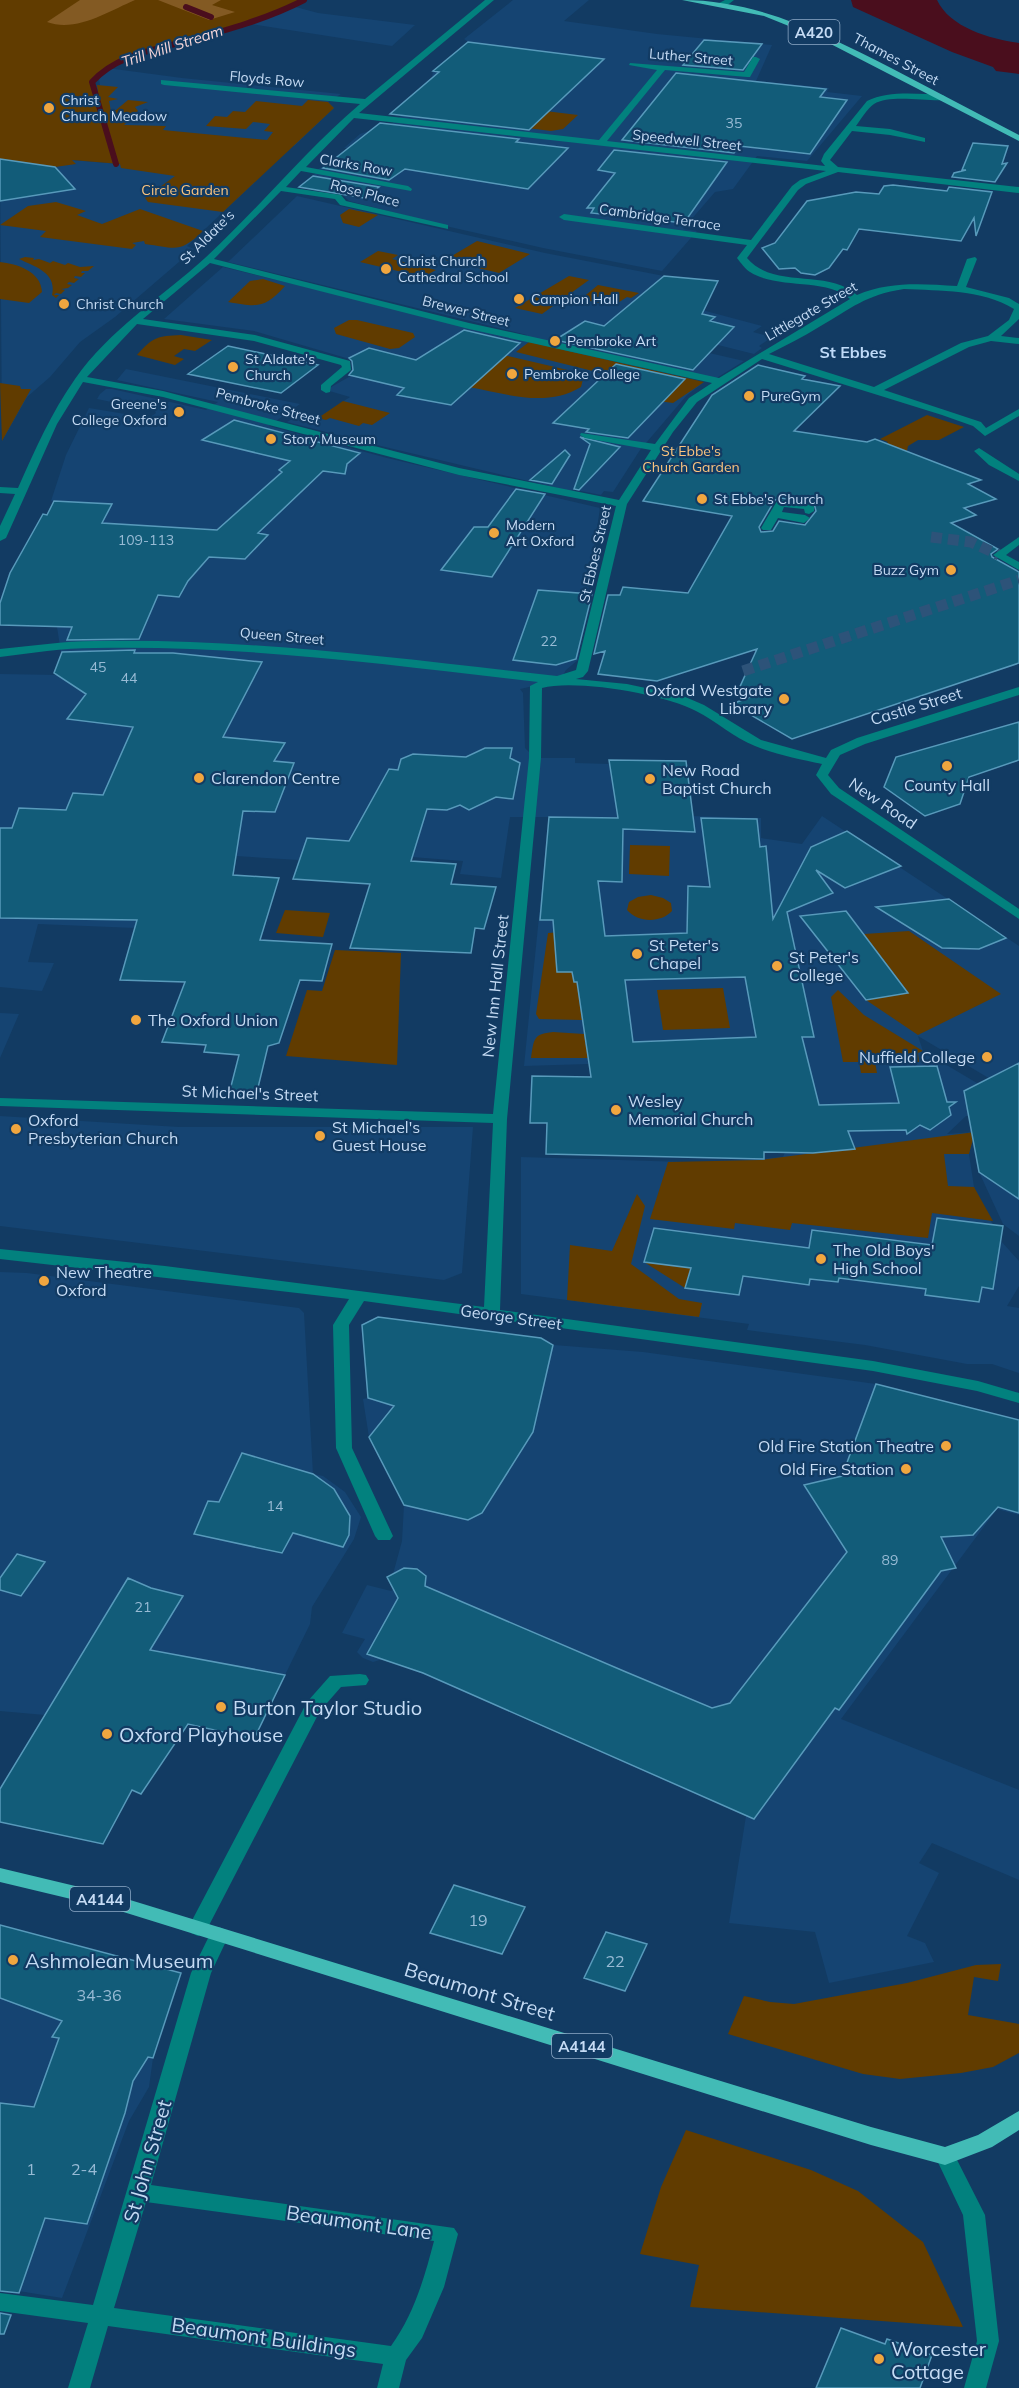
<svg xmlns="http://www.w3.org/2000/svg" width="1019" height="2388" viewBox="0 0 1019 2388" font-family="Mulish,sans-serif">
  <style>
    .built { fill: #154472 }
    .green { fill: #613c00 }
    .forest { fill: #835a23 }
    .water { fill: #4a0e1d }
    .lines { fill: none; stroke-linecap: round; stroke-linejoin: round }
    .stream { stroke: #4a0e1d; stroke-width: 6 }
    .building { fill: #125c79; stroke: #589abb; stroke-width: 1.5; fill-rule: evenodd }
    .minor-tunnel { stroke: #2d5379; stroke-width: 11; stroke-dasharray: 11 6; stroke-linecap: butt }
    .minor { fill: #02817e; fill-rule: evenodd }
    .major { fill: #42bbb6; fill-rule: evenodd }
    .poi-dot { fill: #f0a63f; stroke: #123b63; stroke-width: 2 }
    .labels { text-anchor: middle; dominant-baseline: central; stroke-width: 4.5; stroke-linejoin: round; paint-order: stroke }
    .far-street-label { font-size: 14px; fill: #c5dbf4; stroke: #123b63 }
    .far-poi-label { font-size: 14px; fill: #c5dbf4; stroke: #123b63; text-anchor: start }
    .number-label { font-size: 14px; fill: #98bbd5 }
    .far-park-label { font-size: 14px; fill: #fbc47f; stroke: #123b63 }
    .shield { fill: #123b63; stroke: #8fabc8; stroke-width: 1.5 }
    .shield-label { font-size: 15px; font-weight: bold; fill: #c5dbf4 }
    .far-water-label { font-size: 15px; font-style: italic; fill: #f4d5d8; stroke: #123b63 }
    .far-quarter-label { font-size: 16px; font-weight: bold; fill: #bfdaf8; stroke: #123b63 }
    .poi-label { font-size: 16px; fill: #c5dbf4; stroke: #123b63; text-anchor: start }
    .street-label { font-size: 16px; fill: #c5dbf4; stroke: #123b63 }
    .near-number-label { font-size: 16px; fill: #98bbd5 }
    .near-poi-label { font-size: 20px; fill: #c5dbf4; stroke: #123b63; text-anchor: start }
    .near-street-label { font-size: 20px; fill: #c5dbf4; stroke: #123b63 }
  </style>
  <rect width="100%" height="100%" fill="#123b63"/>
  <path class="built" d="M513,0H589L564,21L657,34L772,45L756,81L829,88L827,92L862,96L807,161L757,156L733,189L715,192L683,229L697,231L662,271L543,248L450,227L349,201L343,195L299,187L316,173L317,170L345,152L348,148H344L360,134L369,131H378L389,126L408,110L429,84L426,82L432,77L433,71L468,42L464,39Z
    M292,6L318,13L415,25L392,46L244,23Z
    M107,68L182,78L341,94L328,102L334,108L294,146L104,127L97,85H100L98,73Z
    M0,159L55,167L71,160L120,164L254,183L187,246L194,249L115,317L80,342L50,377L27,397L2,441Z
    M297,196L545,253L664,276L718,281L702,310L762,326L753,332L772,337L759,346L762,348L754,354L714,344L705,352L744,361L715,379L525,337L527,335L228,262Z
    M223,267L613,361L704,382L687,395L640,450L613,492L604,491L601,495L576,490L570,491L381,446L287,422L301,414L318,418L350,397L326,390L370,365L254,331L164,319Z
    M126,369L300,404L269,426L387,458L600,508L578,660L566,670L560,680L520,689L523,693L525,748L535,758H575V763L609,764L617,814L761,818V838L802,844L822,816L1019,946V1096L918,1036L923,1051L987,1089L981,1116H966L947,1134L975,1132L969,1154L974,1187L1001,1241L1019,1261V1286L1007,1306L1019,1308V1373L992,1364H967L865,1345L747,1330L749,1324L521,1294V1157L718,1163L783,1157L785,1152L783,1119L716,1060L524,1066L549,817H510L501,878L460,874L463,861L412,857L415,846L308,838L299,860L236,856L225,888L184,930L38,924L28,962L54,963L42,991L0,987V674L59,675L61,678H65L57,627L8,625L0,620L43,514L48,515L54,502L51,501L66,455L89,408L149,418L156,413L155,411L97,399L100,394L106,389H112L206,410L218,402L117,380Z
    M0,1013L19,1014L0,1058Z
    M1019,1115V1236L1003,1224L979,1172Z
    M0,1116L179,1127H473L462,1273L444,1280L0,1226Z
    M0,1272L27,1273L299,1308L304,1313L313,1474L323,1476L345,1492L361,1517L354,1539L312,1607L310,1624L285,1675L90,1639L45,1715L0,1711Z
    M378,1317L541,1338L554,1345L643,1352L876,1384L1019,1421V1515L997,1509L841,1719L1019,1790V1880L932,1843L919,1863L939,1873L907,1936L925,1943L934,1962L829,1983L815,1932L729,1923L746,1816L426,1675L383,1659L373,1662L363,1658L357,1652L365,1639L342,1633L367,1585L391,1591L394,1589L393,1574L402,1541L404,1505L369,1437L363,1399L368,1398L362,1325Z
    M0,1925L181,1973L153,2058L149,2087L129,2121L62,2298L0,2288Z"/>
  <path class="green" d="M0,0H304C269,20 226,29 187,41C158,49 109,57 92,82L102,119L97,85L118,87L108,97L118,99L109,101L111,111L116,110L128,100L148,102L135,107L138,111L124,125L166,126L163,130L267,140L273,132L264,131L270,124L253,122L246,129L206,126L215,116L227,117L233,111L245,112L256,101L302,106L308,100L328,102L334,108L223,212L148,202L145,198L175,176L121,168L120,164L72,160L76,164L55,167L0,159Z
    M463,101L578,115L563,129L551,131L459,119Z
    M56,202L86,211L77,215L102,224L140,209L203,231C179,254 176,248 145,244L144,241L132,243L136,245L132,249L40,237L46,231L0,225L28,206Z
    M349,209L378,215L359,227L343,223L340,215Z
    M477,241L530,254L499,273L445,260Z
    M378,251L398,255L392,259L436,270L423,277L360,262Z
    M25,257L34,258L33,260L39,259L50,263L53,261L65,265L68,263L80,267L94,266L88,271H82L81,273H85L81,277L75,276L74,278L79,279L74,283L69,282L67,284L72,285L68,288L61,289L65,290L61,294L56,293L54,295H59L56,298L52,295C57,273 36,267 19,259Z
    M0,262C17,264 41,271 42,292L29,303L0,299Z
    M569,276L589,280L542,314L515,308Z
    M263,279L285,286C264,309 258,307 228,302L250,281Z
    M598,285L639,293L631,298L627,297L613,306L581,299Z
    M349,320H357L413,333L415,337L399,348L390,349L336,334L334,328Z
    M181,335L212,340L195,351L184,349L174,356L184,359L175,365L137,355C153,337 157,336 181,335Z
    M529,342L704,382L673,403L651,400L605,374L516,352Z
    M491,352L572,371L583,379L581,387C546,408 507,394 469,387Z
    M0,383L20,386L21,389H31L2,441Z
    M343,401L390,413L372,425L363,423L359,426L330,418L326,420L318,418Z
    M927,415L964,427L939,440H918L908,446L907,451L886,444L888,442L880,439Z
    M630,845L670,846L669,876L629,874Z
    M651,895L663,898L671,903L672,911C661,923 638,923 627,910L629,902L638,897Z
    M285,910L330,913L323,937L276,933Z
    M909,931L1001,994L918,1035L866,1000L908,992L864,934Z
    M562,932L557,972H572L580,981L578,990L582,1020L539,1019L536,1014L548,933Z
    M335,950L401,953L397,1065L286,1056L307,990L322,991Z
    M723,988L730,1028L663,1030L657,990Z
    M838,990L864,1015L923,1051L918,1053L919,1062H875L877,1073H861L859,1062H843L831,997Z
    M553,1032L584,1034L588,1058H531C534,1039 533,1034 553,1032Z
    M975,1132L969,1154H944L948,1186L974,1187L993,1221L932,1213L928,1238L792,1223L790,1230L735,1223L734,1229L650,1219L668,1162L761,1160Z
    M637,1194L645,1206L631,1264L679,1299L702,1303L699,1317L567,1300L570,1245L612,1251Z
    M644,1262L691,1268L685,1288Z
    M1001,1964L998,1981L974,1977L968,2015L1019,2024V2053L993,2067L961,2073L900,2079L863,2074L728,2034L744,1996L770,2002L794,2004L907,1983L976,1965Z
    M686,2130L811,2170L858,2191L923,2242L963,2327L690,2307L699,2265L640,2254L661,2187Z"/>
  <path class="forest" d="M80,0H135C109,11 76,33 47,22Z
    M158,0H221L212,5L235,12L209,20Z"/>
  <path class="water" d="M851,0H937C950,28 991,39 1019,43V74L996,71L993,67L952,52L853,7Z"/>
  <g class="lines">
    <path class="stream" d="M186,7L211,17
      M116,164L92,82C116,55 154,50 187,41C227,30 267,19 304,0"/>
  </g>
  <path class="building" d="M704,40L762,44L743,70L683,65Z
    M468,42L604,59L529,130L390,114L439,72L433,71Z
    M676,73L826,89L820,97L847,100L810,154L739,146L734,153L622,140Z
    M380,123L519,139L516,142L568,148L528,189L405,169L389,180L323,168Z
    M973,143L1008,146L1002,164L1007,163L995,182L952,177L954,173L966,170H962Z
    M614,150L727,162L684,223L591,213L594,208H587L615,173L598,170Z
    M0,159L55,167L75,189L0,201Z
    M313,176L379,187L364,198L299,187Z
    M893,185L947,191L949,187L992,192L976,236L974,218L961,241L859,229L847,250L843,249L829,268L815,275L801,273L795,268L779,269L762,248L775,243L807,201L856,192L879,194L884,186Z
    M664,276L718,281L702,314L715,317L710,321L734,327L693,370L555,340L585,321L604,326Z
    M464,330L520,343L451,405L397,395L404,388L349,375L353,370L352,361L349,358L369,348L416,360Z
    M228,346L318,365L281,393L188,374Z
    M616,364L685,379L628,438L586,432L589,429L553,423Z
    M758,365L805,376L802,379L840,386L794,431L867,442L875,439L981,480L968,484L996,499L964,508L976,515L951,523L998,549L991,554L992,557L1019,572V663L792,739L732,704L758,694L738,691L757,649L657,681L598,674L605,651L594,654L608,595H620L623,587L688,593L732,516L643,501L712,395ZM780,498L814,503L816,511L805,525L779,521L773,531L761,532L759,527L775,500Z
    M234,420L360,453L347,464L345,474L323,471L258,533L268,535L245,559L209,557L188,581L179,597L158,595L139,639L67,640L72,627L0,625V603L10,573L43,514L47,515L54,501L112,504L102,523L217,530L282,472L279,470L290,461L202,440Z
    M580,437L620,447L579,490L574,489L590,444Z
    M565,450L570,455L552,484L530,480Z
    M516,489L545,494L492,577L441,570L474,527H488Z
    M538,590L592,594L576,659L556,665L513,660Z
    M135,650L134,653H173L262,662L223,737L285,743L274,761L294,763L275,812L243,811L233,875L279,878L260,940L332,944L322,981L300,980L279,1043L268,1046L256,1096L229,1094L239,1055L204,1052L206,1045L162,1042L185,982L120,980L137,920L0,918V828H12L19,808L66,810L73,793L103,795L133,727L67,719L86,694L54,673L62,652Z
    M1019,722V760L969,777L960,804L925,816L884,787L896,757Z
    M485,748H512L510,758L520,763L513,799L496,797L469,810L460,805L447,810L427,809L411,861L456,864L451,884L496,887L484,929L475,928L471,953L350,948L370,884L293,879L307,838L349,841L389,769L398,770L401,759L413,754L466,757Z
    M609,760L686,761L695,832L623,829L622,882L598,881L605,936L687,933L688,886L710,887L701,818L757,819L760,847L766,846L773,919L811,847L847,831L901,866L845,888L816,870L833,893L787,912L814,1037H802L819,1105L899,1103L890,1067L937,1066L947,1102H956L949,1107L951,1115L930,1130L920,1125L907,1134L906,1130L848,1131L855,1149L813,1153L764,1152V1159L546,1154L547,1123H530L532,1076L591,1077L577,982H574L572,972H557L553,920H540L549,817L618,818ZM745,977L756,1037L633,1042L625,980Z
    M949,899L1006,938L979,949L942,948L876,907Z
    M846,911L908,993L866,1000L800,916Z
    M1019,1063V1199L979,1172L964,1091Z
    M937,1218L1003,1226L993,1289L982,1287L979,1302L925,1295L926,1289L839,1278L838,1282L810,1279L809,1285L743,1276L739,1295L685,1288L691,1268L644,1262L654,1228L809,1248L812,1230L932,1245Z
    M378,1317L541,1338L553,1345L533,1432L482,1513L468,1520L404,1505L369,1437L394,1406L368,1398L362,1325Z
    M876,1384L1019,1420V1513L998,1507L973,1535L941,1537L956,1568L941,1571L839,1710L835,1708L754,1819L423,1673L367,1654L398,1598L387,1577L404,1568L417,1569L426,1576L425,1586L626,1672L712,1708L730,1703L847,1552L804,1485L842,1476Z
    M242,1453L313,1474L334,1489L350,1516L349,1535L343,1547L293,1533L282,1553L194,1534L208,1501L219,1502Z
    M17,1554L45,1562L21,1596L0,1590V1578Z
    M128,1578L151,1588L183,1596L150,1650L285,1675L254,1739L188,1724L141,1794L132,1790L103,1844L0,1822V1789Z
    M454,1885L525,1907L502,1954L430,1933Z
    M0,1925L181,1973L153,2058L148,2057L133,2081L125,2113L87,2224L45,2218L19,2293L0,2291V2103L34,2107L59,2038L52,2037L62,2021L0,1998Z
    M606,1932L647,1944L625,1991L584,1978Z
    M0,2313L11,2315L4,2334H0Z
    M841,2328L885,2344L887,2339L932,2355L920,2388H816Z"/>
  <g class="lines">
    <path class="minor-tunnel" d="M931,537L971,542L999,555
      M743,671L1019,580"/>
    <path class="minor" d="M485,0H494L359,113L599,140L657,70L629,65L630,63L744,72L753,57H756L760,59L750,77H747L665,70L607,141L825,166L821,161L824,154L867,101C889,90 919,94 943,95L947,98L946,100C928,102 890,94 874,104C867,109 861,119 856,126L890,129L925,138V142L890,135L852,131L830,160L838,167L1019,187V193L838,172L806,184L798,190L747,258C774,290 827,268 857,295C890,281 922,284 957,286L967,259L975,257L977,259L966,287L1009,298L1019,304V319L1001,336L1019,338V344L991,341L969,347L884,390L981,422L986,428L1019,409V416L985,436L973,426L942,415L762,359L697,402L673,432L627,504L588,671L583,677L576,679L627,684L683,696L704,705L761,740L826,758L831,750L857,738L1019,687V695L865,744L840,755L828,775L839,788L1019,909V919L831,794L816,775L822,764C800,759 777,755 755,746C734,738 716,721 696,711C664,694 575,679 542,688L541,758L507,1119L500,1310L873,1361L978,1381L1019,1393V1403L977,1391L873,1371L364,1301L349,1325L352,1448L393,1536L390,1540H378L375,1536L336,1448L333,1325L349,1299L0,1259V1249L165,1266L484,1307L493,1123L0,1106V1098L493,1114L529,758L530,686L538,682C391,665 243,645 95,648C63,648 31,653 0,657V649C31,646 64,641 95,641C249,638 404,659 557,676L576,670L616,506L459,475L163,397L83,382L57,424L6,538L0,541V526L15,494L0,493V487L18,488C35,450 51,413 75,379C109,330 162,297 205,258C259,208 304,152 360,104L164,85L161,84V80L365,99ZM354,118L826,171L800,180L792,186L751,240L564,214L559,217L564,220L747,245L737,258C741,263 745,269 750,272C778,290 826,277 850,299L719,378L469,323L214,259L281,191L335,199L340,205L448,229V225L346,201L341,195L286,187L301,171L411,191L412,189L408,186L306,167ZM210,263L469,329L712,383L689,398L655,444L581,433L580,435L585,438L651,450L619,500L459,468L163,391L87,377L137,324L254,341L341,365L342,367L321,385V390L326,393L330,392L331,386L351,370L350,361L255,335L143,319ZM904,289C940,291 982,289 1014,309L1009,320L988,336L961,343L874,387L769,354C786,345 803,337 819,327C852,308 865,295 904,289Z
      M725,0H734L725,7H719V3Z
      M979,448L1019,474V481L989,465L974,451Z
      M781,500L814,505V511L809,514L805,513L804,509L784,507L782,512L805,515L810,518L804,523L778,518L771,530H763L761,528L777,501Z
      M1019,537V545L1006,555L1019,562V570L993,555Z
      M360,1674L366,1675L369,1680L366,1685L341,1687L320,1711L205,1933L198,1936L191,1933L188,1928L307,1702L330,1676Z
      M219,1927L226,1930L229,1935L211,1973L151,2185L454,2228L458,2234L444,2287L422,2338L406,2360L399,2388H377L383,2364L108,2326L90,2388H68L88,2323L0,2311V2293L93,2305L191,1973L212,1930ZM146,2202L434,2241C424,2279 414,2314 391,2346L114,2308Z
      M945,2147L952,2150L985,2215L999,2341L986,2388H964L977,2341L963,2215L935,2156L938,2150Z"/>
    <path class="major" d="M682,0C759,0 826,35 893,69C935,91 977,113 1019,135V141L821,39L764,16Z
      M0,1868L117,1896L871,2127L945,2147L978,2135L1019,2111V2130L992,2147L945,2165L871,2145L117,1910L0,1882Z"/>
  </g>
  <g class="poi-dot">
    <circle cx="49" cy="108" r="6"/>
    <circle cx="386" cy="269" r="6"/>
    <circle cx="519" cy="299" r="6"/>
    <circle cx="64" cy="304" r="6"/>
    <circle cx="555" cy="341" r="6"/>
    <circle cx="233" cy="367" r="6"/>
    <circle cx="512" cy="374" r="6"/>
    <circle cx="749" cy="396" r="6"/>
    <circle cx="179" cy="412" r="6"/>
    <circle cx="271" cy="439" r="6"/>
    <circle cx="702" cy="499" r="6"/>
    <circle cx="494" cy="533" r="6"/>
    <circle cx="951" cy="570" r="6"/>
    <circle cx="784" cy="699" r="6"/>
    <circle cx="947" cy="766" r="6"/>
    <circle cx="199" cy="778" r="6"/>
    <circle cx="650" cy="779" r="6"/>
    <circle cx="637" cy="954" r="6"/>
    <circle cx="777" cy="966" r="6"/>
    <circle cx="136" cy="1020" r="6"/>
    <circle cx="987" cy="1057" r="6"/>
    <circle cx="616" cy="1110" r="6"/>
    <circle cx="16" cy="1129" r="6"/>
    <circle cx="320" cy="1136" r="6"/>
    <circle cx="821" cy="1259" r="6"/>
    <circle cx="44" cy="1281" r="6"/>
    <circle cx="946" cy="1446" r="6"/>
    <circle cx="906" cy="1469" r="6"/>
    <circle cx="221" cy="1707" r="6"/>
    <circle cx="107" cy="1734" r="6"/>
    <circle cx="13" cy="1960" r="6"/>
    <circle cx="879" cy="2359" r="6"/>
  </g>
  <g class="labels">
    <g class="far-street-label">
      <text transform="translate(691 57) rotate(5)">Luther Street</text>
      <text transform="translate(896 59) rotate(28)">Thames Street</text>
      <text transform="translate(267 79) rotate(5)">Floyds Row</text>
      <text transform="translate(687 140) rotate(6)">Speedwell Street</text>
      <text transform="translate(356 165) rotate(10)">Clarks Row</text>
      <text transform="translate(365 193) rotate(15)">Rose Place</text>
      <text transform="translate(660 217) rotate(8)">Cambridge Terrace</text>
      <text transform="translate(207 237) rotate(-45)">St Aldate's</text>
      <text transform="translate(466 311) rotate(14)">Brewer Street</text>
      <text transform="translate(811 311) rotate(-30)">Littlegate Street</text>
      <text transform="translate(268 406) rotate(15)">Pembroke Street</text>
      <text transform="translate(595 554) rotate(-77)">St Ebbes Street</text>
      <text transform="translate(282 636) rotate(5)">Queen Street</text>
    </g>
    <g class="far-poi-label">
      <text x="61" y="100">Christ<tspan x="61" dy="16">Church Meadow</tspan></text>
      <text x="398" y="261">Christ Church<tspan x="398" dy="16">Cathedral School</tspan></text>
      <text x="531" y="299">Campion Hall</text>
      <text x="76" y="304">Christ Church</text>
      <text x="567" y="341">Pembroke Art</text>
      <text x="245" y="359">St Aldate's<tspan x="245" dy="16">Church</tspan></text>
      <text x="524" y="374">Pembroke College</text>
      <text x="761" y="396">PureGym</text>
      <text x="167" y="404" text-anchor="end">Greene's<tspan x="167" dy="16">College Oxford</tspan></text>
      <text x="283" y="439">Story Museum</text>
      <text x="714" y="499">St Ebbe's Church</text>
      <text x="506" y="525">Modern<tspan x="506" dy="16">Art Oxford</tspan></text>
      <text x="939" y="570" text-anchor="end">Buzz Gym</text>
    </g>
    <g class="number-label">
      <text x="734" y="123">35</text>
      <text x="146" y="540">109-113</text>
      <text x="549" y="641">22</text>
      <text x="98" y="667">45</text>
      <text x="129" y="678">44</text>
      <text x="275" y="1506">14</text>
      <text x="890" y="1560">89</text>
      <text x="143" y="1607">21</text>
    </g>
    <g class="far-park-label">
      <text x="185" y="190">Circle Garden</text>
      <text x="691" y="451">St Ebbe's<tspan x="691" dy="16">Church Garden</tspan></text>
    </g>
    <g class="shield">
      <rect x="788.5" y="20" width="51" height="24" rx="4.5"/>
      <rect x="70" y="1887" width="60" height="24" rx="4.5"/>
      <rect x="552" y="2034" width="60" height="24" rx="4.5"/>
    </g>
    <g class="shield-label">
      <text x="814" y="32">A420</text>
      <text x="100" y="1899">A4144</text>
      <text x="582" y="2046">A4144</text>
    </g>
    <g class="far-water-label">
      <text transform="translate(172 46) rotate(-18)">Trill Mill Stream</text>
    </g>
    <g class="far-quarter-label">
      <text x="853" y="352">St Ebbes</text>
    </g>
    <g class="poi-label">
      <text x="772" y="690" text-anchor="end">Oxford Westgate<tspan x="772" dy="18">Library</tspan></text>
      <text x="662" y="770">New Road<tspan x="662" dy="18">Baptist Church</tspan></text>
      <text x="211" y="778">Clarendon Centre</text>
      <text x="947" y="785" text-anchor="middle">County Hall</text>
      <text x="649" y="945">St Peter's<tspan x="649" dy="18">Chapel</tspan></text>
      <text x="789" y="957">St Peter's<tspan x="789" dy="18">College</tspan></text>
      <text x="148" y="1020">The Oxford Union</text>
      <text x="975" y="1057" text-anchor="end">Nuffield College</text>
      <text x="628" y="1101">Wesley<tspan x="628" dy="18">Memorial Church</tspan></text>
      <text x="28" y="1120">Oxford<tspan x="28" dy="18">Presbyterian Church</tspan></text>
      <text x="332" y="1127">St Michael's<tspan x="332" dy="18">Guest House</tspan></text>
      <text x="833" y="1250">The Old Boys'<tspan x="833" dy="18">High School</tspan></text>
      <text x="56" y="1272">New Theatre<tspan x="56" dy="18">Oxford</tspan></text>
      <text x="934" y="1446" text-anchor="end">Old Fire Station Theatre</text>
      <text x="894" y="1469" text-anchor="end">Old Fire Station</text>
    </g>
    <g class="street-label">
      <text transform="translate(916 706) rotate(-17)">Castle Street</text>
      <text transform="translate(883 803) rotate(34)">New Road</text>
      <text transform="translate(495 986) rotate(-84)">New Inn Hall Street</text>
      <text transform="translate(250 1093) rotate(2)">St Michael's Street</text>
      <text transform="translate(511 1317) rotate(8)">George Street</text>
    </g>
    <g class="near-number-label">
      <text x="478" y="1920">19</text>
      <text x="615" y="1961">22</text>
      <text x="99" y="1995">34-36</text>
      <text x="31" y="2169">1</text>
      <text x="84" y="2169">2-4</text>
    </g>
    <g class="near-poi-label">
      <text x="233" y="1707">Burton Taylor Studio</text>
      <text x="119" y="1734">Oxford Playhouse</text>
      <text x="25" y="1960">Ashmolean Museum</text>
      <text x="891" y="2348">Worcester<tspan x="891" dy="23">Cottage</tspan></text>
    </g>
    <g class="near-street-label">
      <text transform="translate(480 1991) rotate(17)">Beaumont Street</text>
      <text transform="translate(147 2161) rotate(-74)">St John Street</text>
      <text transform="translate(359 2222) rotate(8)">Beaumont Lane</text>
      <text transform="translate(264 2337) rotate(8)">Beaumont Buildings</text>
    </g>
  </g>
</svg>
